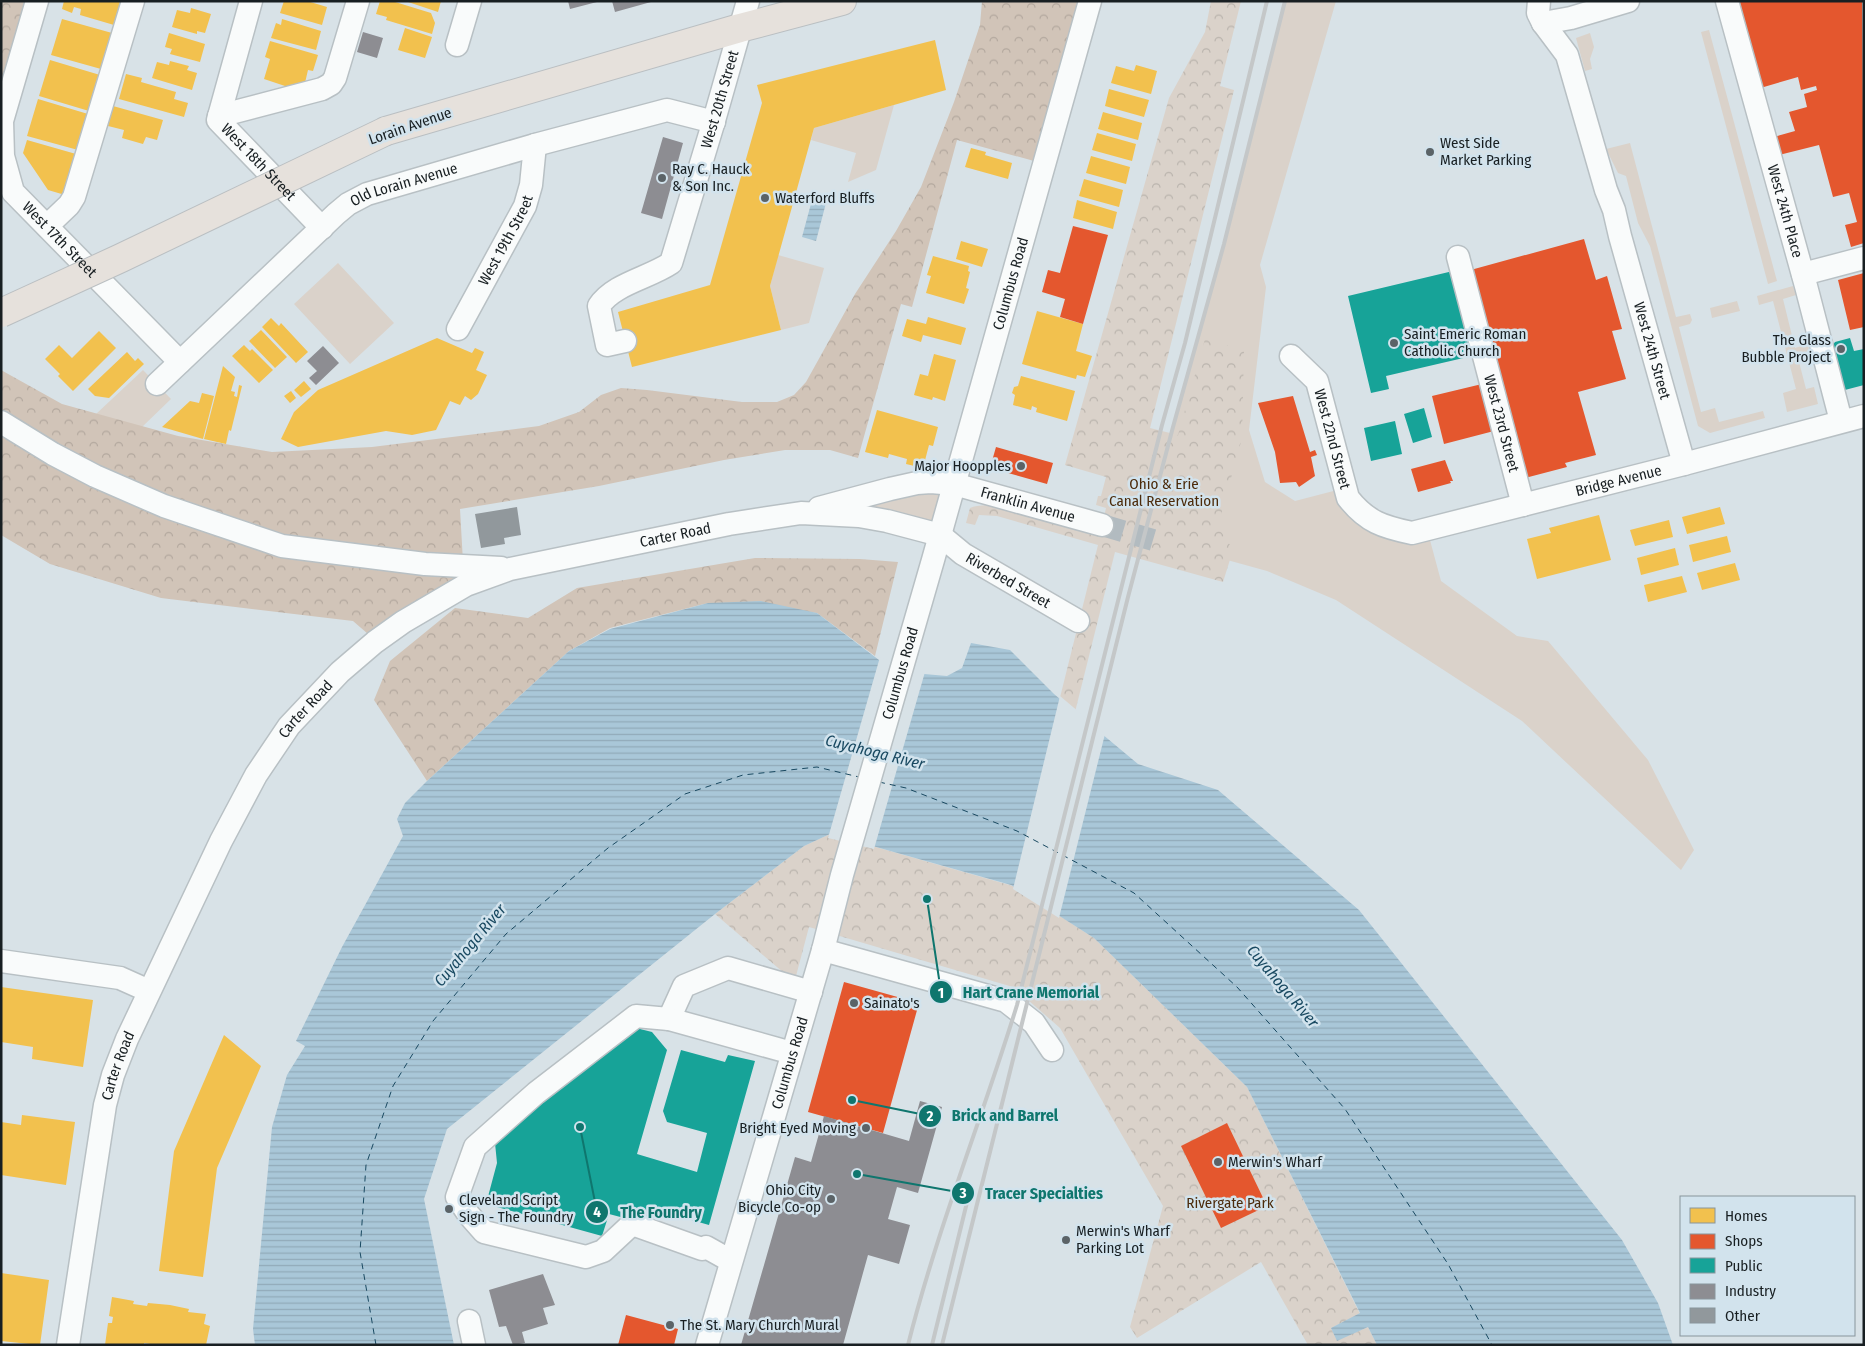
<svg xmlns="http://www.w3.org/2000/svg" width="1865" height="1346" viewBox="0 0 1865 1346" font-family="'Fira Sans Condensed',sans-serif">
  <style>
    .green { fill: #dad2ca }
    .forest { fill: url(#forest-crowns) }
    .park { fill: url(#park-crowns) }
    .water { fill: url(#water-rules) }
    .pier { fill: #d8e2e7 }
    .homes { fill: #f2c14e }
    .shops { fill: #e4572e }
    .public { fill: #17a398 }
    .industry { fill: #8d8d92 }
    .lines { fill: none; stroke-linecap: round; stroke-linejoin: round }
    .ferry { stroke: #194961; stroke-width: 1; stroke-dasharray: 6 5; stroke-linecap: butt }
    .building { fill: #91989c }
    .minor-tunnel { stroke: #b2bbc0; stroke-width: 22; stroke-dasharray: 22 11; stroke-linecap: butt }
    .minor-casing { stroke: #b8c0c4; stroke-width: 25 }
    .major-casing { stroke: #babfc2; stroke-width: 30 }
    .minor { stroke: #f9fbfb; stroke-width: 22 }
    .major { stroke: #e6e1dc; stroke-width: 28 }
    .rail { stroke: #c4c7c8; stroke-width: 4 }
    .major-bridge-casing { stroke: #babfc2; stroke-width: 30; stroke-linecap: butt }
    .major-bridge { stroke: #e6e1dc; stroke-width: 28 }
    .poi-dot { fill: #5b6367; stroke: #d2e3ed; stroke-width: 2 }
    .labels { text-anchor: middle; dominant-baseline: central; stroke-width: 5; stroke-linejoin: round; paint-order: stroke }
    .street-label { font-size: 15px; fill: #181f22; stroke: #d2e3ed }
    .poi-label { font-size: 15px; fill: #181f22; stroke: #d2e3ed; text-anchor: start }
    .park-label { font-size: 15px; fill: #4c2b0b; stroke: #d2e3ed }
    .water-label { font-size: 16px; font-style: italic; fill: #194961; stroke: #d2e3ed }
    .leader { fill: none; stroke: #0f766e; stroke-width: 2 }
    .callout-dot { fill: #0f766e; stroke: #d2e3ed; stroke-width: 2 }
    .mark-label { font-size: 15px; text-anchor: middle; font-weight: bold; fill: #fff }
    .callout-label { font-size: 16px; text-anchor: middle; font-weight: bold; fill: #0f766e; stroke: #d2e3ed; stroke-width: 5; stroke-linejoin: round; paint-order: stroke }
  </style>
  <defs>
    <pattern id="forest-crowns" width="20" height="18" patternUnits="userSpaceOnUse" patternTransform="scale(1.25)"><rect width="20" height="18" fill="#d1c4b8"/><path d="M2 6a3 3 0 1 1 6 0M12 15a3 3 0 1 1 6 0" fill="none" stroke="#b3a89e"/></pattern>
    <pattern id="park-crowns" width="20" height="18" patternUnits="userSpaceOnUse" patternTransform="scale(1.25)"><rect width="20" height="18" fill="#dad2ca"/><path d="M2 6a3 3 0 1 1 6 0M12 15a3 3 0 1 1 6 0" fill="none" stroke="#bab4ad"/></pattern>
    <pattern id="water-rules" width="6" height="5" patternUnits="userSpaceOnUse" patternTransform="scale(1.25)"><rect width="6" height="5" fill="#a9c7d8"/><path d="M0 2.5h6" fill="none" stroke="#91aab9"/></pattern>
  </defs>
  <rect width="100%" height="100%" fill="#d8e2e7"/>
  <path class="green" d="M1285,1H1336L1260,265L1266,287L1249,430L1265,482L1295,501L1345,488L1358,510L1427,529L1441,581L1517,636L1548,641L1648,760L1694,850L1681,870L1522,721L1336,600L1267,571L1144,537L1224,244Z
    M1709,30L1777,281L1768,284L1701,32Z
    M1590,33L1594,47L1590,59L1592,69L1585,71L1576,38Z
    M894,105L876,170L848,182L856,153L811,140L814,128Z
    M1630,143L1676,317L1690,314L1692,320L1690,324L1679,327L1701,412L1715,408L1719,422L1763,411L1765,418L1710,433L1698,426L1650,246L1638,223L1626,176L1618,173L1606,149Z
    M778,255L824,268L809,323L781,330L770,286Z
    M338,263L394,323L350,364L294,304Z
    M1793,286L1796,295L1783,299L1795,348L1808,344L1809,351L1797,354L1806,389L1814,387L1818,404L1787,412L1783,393L1796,389L1773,301L1759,305L1757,296Z
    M1737,301L1740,311L1712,318L1710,308Z
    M143,370L171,399L142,427L96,414Z
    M954,484L940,535L807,512Z"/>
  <path class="forest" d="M1,1H37L2,121L1,191Z
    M982,1H1090L1045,164L957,140L912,307L901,304L858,458L830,450H785L724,460L599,486L460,509L463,562L511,563L368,634L353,621L161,598L50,564L1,535V370L62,404L178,436L272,452L372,447L539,426L579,412L601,395L621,388L647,390L742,402H777L794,395L806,382L855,294L896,231L921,187L954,102L980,25Z
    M755,558L860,559L898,562L875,656L817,613L708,603L610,628L569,651L427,781L374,700L390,661L455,608L528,618L577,588Z"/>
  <path class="park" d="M1211,1H1241L1220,86L1234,90L1150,428L1178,435L1205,339L1244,350L1242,438L1218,526L1233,550L1223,582L1115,552L1029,896L1094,938L1247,1087L1360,1314L1331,1328L1337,1340L1368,1327L1377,1345H1308L1261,1262L1137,1338L1130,1327L1163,1206L1060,1028L1013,987L809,927L796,976L784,973L715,914L804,846L830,834L1013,886L1098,545L997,516L979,515L975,525L966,523L970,508C993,497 1074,523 1101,530L1106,508L1096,505L1098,496H1101L1106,477L1065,465L1169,98L1205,32Z"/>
  <path class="water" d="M812,200L826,203L816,241L802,237Z
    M761,601L817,613L879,660L924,674L947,676L962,668L971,643L1010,650L1054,694L1138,764L1218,790L1359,910L1622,1240L1658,1303L1673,1345H1377L1368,1327L1337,1341L1331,1328L1360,1313L1247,1087L1094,938L1011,885L830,834L804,846L715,914L447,1129L424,1199L454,1345H255L253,1329L272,1127L287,1075L305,1046L296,1041L342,947L403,836L397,819L405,803L427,781L569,651L610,629L708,603Z"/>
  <path class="pier" d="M880,657L925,672L874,849L828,838Z
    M1060,696L1105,734L1059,918L1013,889Z"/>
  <path class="homes" d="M64,1H121L114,25L80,15L81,9L74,7L72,13L62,9Z
    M284,1H307L327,7L322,25L280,13Z
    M380,1H392L431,13L435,23L432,34L386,20L387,17L376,14Z
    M405,1H441L438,12Z
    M191,8L211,14L205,33L197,31V34L172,27L177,10L190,13Z
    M62,19L112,33L101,69L51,55Z
    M282,19L321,31L316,50L271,38L276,23L281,25Z
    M405,28L432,37L425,58L398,50Z
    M169,33L205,44L200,62L170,54L172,49L165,47Z
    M935,40L946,90L814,128L770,286L781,330L632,367L618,312L710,285L762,103L757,85Z
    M270,41L318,55L313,71L308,70L304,87L285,86L264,79L270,59L265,57Z
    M50,60L100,75L89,111L39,96Z
    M170,61L189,66L187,70L197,73L192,90L152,78L157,62L169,65Z
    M1136,65L1157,71L1151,94L1111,83L1116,66L1134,71Z
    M126,74L142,78L141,82L176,92L174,99L188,103L184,117L119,99Z
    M1109,89L1149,100L1144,117L1105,106Z
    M38,99L88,114L78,150L27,136Z
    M113,106L163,120L157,140L146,137L143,144L122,138L124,130L108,126Z
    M1103,112L1142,123L1138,140L1098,129Z
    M1097,133L1136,144L1132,161L1092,150Z
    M27,140L76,154L65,195L48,190L23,153Z
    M971,148L986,152L985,155L1012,163L1008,179L965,167Z
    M1091,156L1130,167L1126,184L1086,173Z
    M1084,179L1123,190L1119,207L1079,196Z
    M1077,200L1117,212L1113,229L1073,218Z
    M961,241L988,249L982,267L956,259Z
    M933,256L969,266L968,271L970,272L966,288L969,289L964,304L926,293L931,276L927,275Z
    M1037,311L1083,324L1076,351L1092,356L1085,377L1077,375L1076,379L1022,364Z
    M928,317L966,328L961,345L923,335L921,342L902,336L907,319L926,324Z
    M271,318L279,326L281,323L308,352L296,363L262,327Z
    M261,330L287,357L275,368L249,341Z
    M99,331L116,348L73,391L58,376L60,374L45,359L59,345L72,358Z
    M437,338L472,353L475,348L484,352L476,370L487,375L478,394L471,400L465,396L460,405L450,401L436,430L412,435L386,431L298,447L281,439L294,412L318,390Z
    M244,345L250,351L252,349L273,370L259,383L232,356Z
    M127,352L135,361L138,358L144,364L109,398L95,396L88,389Z
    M934,354L956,360L945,401L933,397L932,400L914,395L920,374L928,376Z
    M223,366L235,377L231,391L235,392L234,396L237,397L239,385L242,386L231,431L229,430L226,444L204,439Z
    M1021,376L1075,391L1067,421L1036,412L1037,408L1032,406L1031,410L1013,405L1015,395L1012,393L1014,387L1018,386Z
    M304,381L311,389L301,397L294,390Z
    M291,391L296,398L290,403L284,396Z
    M202,393L214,396L203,439L162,427L190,401L199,403Z
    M877,410L938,427L933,446L929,445L923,468L906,464L907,459L889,454L888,458L865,452Z
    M1720,507L1725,524L1687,534L1682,517Z
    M1599,515L1611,560L1537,579L1527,539L1551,533L1549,528Z
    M1669,520L1673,537L1635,546L1630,530Z
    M1727,536L1731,552L1693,562L1689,545Z
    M1675,548L1679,565L1641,575L1637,558Z
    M1735,563L1740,580L1702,590L1697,573Z
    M1682,576L1687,592L1648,602L1644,585Z
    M1,987L93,1000L83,1067L32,1059L33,1047L1,1042Z
    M224,1035L261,1066L217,1168L203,1277L159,1271L174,1151Z
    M22,1115L75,1122L66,1185L1,1175V1122L21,1125Z
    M1,1273L49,1280L40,1345L1,1341Z
    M112,1297L134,1301L133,1304L147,1306L148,1303L170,1305L189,1309L188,1312L206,1314L204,1324L210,1326L206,1345H157L144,1343V1345H105L108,1323H112L113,1317L109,1316Z"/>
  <path class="shops" d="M1734,1H1862L1864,243L1851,247L1845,225L1857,222L1849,193L1833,197L1819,145L1779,155L1774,137L1795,131L1789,112L1807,107L1804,94L1817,90L1816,86L1801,90L1798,77L1757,89Z
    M1073,226L1108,235L1083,324L1060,317L1065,299L1042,292L1048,270L1060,273Z
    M1584,239L1596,280L1607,276L1622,329L1612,331L1626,379L1578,392L1596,455L1565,463L1567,467L1525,478L1467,271Z
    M1864,273V327L1850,330L1838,280Z
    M1482,384L1494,431L1444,444L1432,396Z
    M1293,396L1310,452L1315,450L1317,455L1311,457L1315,476L1299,487L1296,482L1280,483L1275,452L1258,403Z
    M996,447L1053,463L1047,484L990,468Z
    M1445,460L1453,481H1450L1451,483L1418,492L1411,469Z
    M844,982L919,1003L883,1133L808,1112Z
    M1227,1123L1267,1206L1221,1228L1181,1146Z
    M626,1315L678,1329L674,1345H618Z"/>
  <path class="public" d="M1453,271L1472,356L1386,376L1389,389L1371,393L1348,296Z
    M1850,338L1854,351L1864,349V385L1841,391L1830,349L1835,342Z
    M1424,408L1432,437L1413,443L1404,414Z
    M1395,421L1402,454L1371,461L1364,428Z
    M632,1027L652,1032L667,1050L637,1154L697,1172L707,1133L667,1122L663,1111L681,1050L725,1062L728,1055L755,1061L709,1225L656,1210L651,1225L609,1214L602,1236L486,1204L497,1163L495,1143Z"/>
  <path class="industry" d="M568,1H597V2L570,9Z
    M612,1H651V2L615,12Z
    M363,32L383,38L377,58L357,52Z
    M663,137L683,143L662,219L641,213Z
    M323,346L339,363L316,385L309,378L317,371L307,361Z
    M920,1101L942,1107L918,1193L897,1187L888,1219L910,1225L899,1264L868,1255L843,1345H741L795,1157L811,1162L824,1116L909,1141Z
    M543,1274L555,1305L543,1308L548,1324L522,1332L525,1343L513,1345L506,1326L499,1327L489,1290Z"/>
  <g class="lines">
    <path class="ferry" d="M879,782L906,788L1017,831L1134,893L1237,987L1345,1109L1448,1264L1492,1345
      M376,1345L360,1252L366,1165L393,1086L433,1021L506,934L608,848L685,794L743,775L817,767L859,777"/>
  </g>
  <path class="building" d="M517,507L521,535L504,538L505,544L481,548L475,514Z"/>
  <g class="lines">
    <path class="minor-tunnel" d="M1102,525L1153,540"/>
    <g class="minor-casing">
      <g id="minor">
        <path id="s1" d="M37,1L2,121L3,156L13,192L180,362"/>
        <path id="s2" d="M251,1L218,120L322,228"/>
        <path id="s3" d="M1539,1L1538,13L1543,23L1567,55L1606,190L1614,210L1620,236L1684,464"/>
        <path id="s4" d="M1727,1L1806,286L1841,421"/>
        <path d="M1543,23L1571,18L1628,1"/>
        <path d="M457,45L470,1"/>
        <path d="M219,116L322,89L331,84L335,78L358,1"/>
        <path d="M47,226L69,205L74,197L133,1"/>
        <path id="s5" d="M1458,257L1523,505"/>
        <path d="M1803,274L1864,258"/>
        <path id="s6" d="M458,329L525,206L531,185L535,145"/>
        <path id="s7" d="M625,341L607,345L599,306C613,284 649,278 671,263L713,124L748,1"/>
        <path id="s8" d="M1291,356L1317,381L1348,498C1367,522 1383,527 1412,533L1684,464L1864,416"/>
        <path id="s9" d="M157,384L336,214L348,204L367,194L535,145L667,110L714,122"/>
        <path d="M1,422L53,454L95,476L164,506L282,546L425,564L501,568"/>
        <path id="s10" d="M819,508L890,489L917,483L931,482L954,484L1102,525"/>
        <path d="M823,950L1006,1001L1034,1023L1052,1050"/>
        <path d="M1,961L120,978L149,991"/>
        <path d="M669,1019L684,986L728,968L811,992"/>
        <path d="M731,1261L706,1247L702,1249L632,1224L603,1251L586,1257L484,1232L469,1215L457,1197L475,1147L536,1093L636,1016L669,1019L792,1053"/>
        <path d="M469,1321L474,1345"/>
        <path id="s11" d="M68,1345L105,1105L113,1075L127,1039L221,841L256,775L289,726L340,672L375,642L403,622L466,585L510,569L729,524L801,513L859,516L887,521L940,535L963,554L1078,621"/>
        <path id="s12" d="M707,1345L823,950L842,875L933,560L1090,1"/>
      </g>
    </g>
    <g class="major-casing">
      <path id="major" d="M386,131L740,28L842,1"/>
    </g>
    <use href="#minor" class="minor"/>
    <use href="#major" class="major"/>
    <path class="rail" d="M908,1345C937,1229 982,1119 1017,1005L1162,425L1185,343L1267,1
      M932,1345L971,1186
      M942,1345L1128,597L1173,427L1224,244L1285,1"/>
    <g class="major-bridge-casing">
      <path id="major-bridge" d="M1,313L121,258L386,131"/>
    </g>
    <use href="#major-bridge" class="major-bridge"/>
  </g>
  <g class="poi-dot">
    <circle cx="1430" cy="152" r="5"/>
    <circle cx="662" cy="178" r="5"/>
    <circle cx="765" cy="198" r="5"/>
    <circle cx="1394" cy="343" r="5"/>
    <circle cx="1841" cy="349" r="5"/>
    <circle cx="1021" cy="466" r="5"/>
    <circle cx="854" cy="1003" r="5"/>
    <circle cx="866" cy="1128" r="5"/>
    <circle cx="1218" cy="1162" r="5"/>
    <circle cx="831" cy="1199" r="5"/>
    <circle cx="449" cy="1209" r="5"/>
    <circle cx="1066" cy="1240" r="5"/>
    <circle cx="670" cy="1325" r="5"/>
  </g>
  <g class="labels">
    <g class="street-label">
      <text stroke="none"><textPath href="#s7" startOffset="314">West 20th Street</textPath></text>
      <text transform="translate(410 126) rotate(-19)">Lorain Avenue</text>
      <text stroke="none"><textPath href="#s2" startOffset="182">West 18th Street</textPath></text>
      <text stroke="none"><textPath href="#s9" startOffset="322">Old Lorain Avenue</textPath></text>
      <text stroke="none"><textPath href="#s4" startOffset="218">West 24th Place</textPath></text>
      <text stroke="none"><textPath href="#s1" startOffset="264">West 17th Street</textPath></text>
      <text stroke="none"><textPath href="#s6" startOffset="101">West 19th Street</textPath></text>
      <text stroke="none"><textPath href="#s12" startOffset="1104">Columbus Road</textPath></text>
      <text stroke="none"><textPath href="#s3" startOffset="371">West 24th Street</textPath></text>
      <text stroke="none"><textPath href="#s5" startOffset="172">West 23rd Street</textPath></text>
      <text stroke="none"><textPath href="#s8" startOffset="96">West 22nd Street</textPath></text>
      <text stroke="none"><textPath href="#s8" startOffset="445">Bridge Avenue</textPath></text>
      <text stroke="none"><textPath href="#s10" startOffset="215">Franklin Avenue</textPath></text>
      <text stroke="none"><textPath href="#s11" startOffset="1109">Carter Road</textPath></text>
      <text stroke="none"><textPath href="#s11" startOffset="1460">Riverbed Street</textPath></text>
      <text stroke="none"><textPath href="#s12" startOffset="699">Columbus Road</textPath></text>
      <text stroke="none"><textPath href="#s11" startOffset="689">Carter Road</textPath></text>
      <text stroke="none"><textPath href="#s12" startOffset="294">Columbus Road</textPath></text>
      <text stroke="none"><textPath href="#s11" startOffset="284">Carter Road</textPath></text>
    </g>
    <g class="poi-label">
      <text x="1440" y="143">West Side<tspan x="1440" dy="17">Market Parking</tspan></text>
      <text x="672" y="169">Ray C. Hauck<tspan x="672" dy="17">&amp; Son Inc.</tspan></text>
      <text x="775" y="198">Waterford Bluffs</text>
      <text x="1404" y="334">Saint Emeric Roman<tspan x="1404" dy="17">Catholic Church</tspan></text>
      <text x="1831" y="340" text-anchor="end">The Glass<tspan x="1831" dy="17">Bubble Project</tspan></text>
      <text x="1011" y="466" text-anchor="end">Major Hoopples</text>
      <text x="864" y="1003">Sainato's</text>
      <text x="856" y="1128" text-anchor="end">Bright Eyed Moving</text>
      <text x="1228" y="1162">Merwin's Wharf</text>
      <text x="821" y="1190" text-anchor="end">Ohio City<tspan x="821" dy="17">Bicycle Co-op</tspan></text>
      <text x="459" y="1200">Cleveland Script<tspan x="459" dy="17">Sign - The Foundry</tspan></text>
      <text x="1076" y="1231">Merwin's Wharf<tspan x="1076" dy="17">Parking Lot</tspan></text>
      <text x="680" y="1325">The St. Mary Church Mural</text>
    </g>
    <g class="park-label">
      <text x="1164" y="484">Ohio &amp; Erie<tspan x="1164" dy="17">Canal Reservation</tspan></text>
      <text x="1230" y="1203">Rivergate Park</text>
    </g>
    <g class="water-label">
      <text transform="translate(875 752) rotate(14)">Cuyahoga River</text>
      <text transform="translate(470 945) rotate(-50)">Cuyahoga River</text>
      <text transform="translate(1283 986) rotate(50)">Cuyahoga River</text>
    </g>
  </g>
  <path class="leader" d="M927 899L941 992M852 1100L930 1116M857 1174L963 1193M580 1127L597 1212"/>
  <g class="callout-dot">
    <circle cx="927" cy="899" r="5"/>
    <circle cx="852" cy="1100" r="5"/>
    <circle cx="857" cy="1174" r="5"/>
    <circle cx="580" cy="1127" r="5"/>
    <circle cx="941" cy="992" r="12"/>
    <circle cx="930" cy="1116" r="12"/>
    <circle cx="963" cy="1193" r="12"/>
    <circle cx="597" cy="1212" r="12"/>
  </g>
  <g class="mark-label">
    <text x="941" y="998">1</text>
    <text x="930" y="1121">2</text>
    <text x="963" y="1198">3</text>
    <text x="597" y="1217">4</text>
  </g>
  <g class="callout-label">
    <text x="1031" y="998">Hart Crane Memorial</text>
    <text x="1005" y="1121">Brick and Barrel</text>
    <text x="1044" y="1199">Tracer Specialties</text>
    <text x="661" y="1218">The Foundry</text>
  </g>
  <rect width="1865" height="1346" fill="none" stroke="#181f22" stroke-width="5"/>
  <rect x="1680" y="1196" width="175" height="140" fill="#d2e3ed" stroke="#88959c"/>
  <rect x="1690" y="1208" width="25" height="15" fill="#f2c14e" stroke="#88959c"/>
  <text x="1725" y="1221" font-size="15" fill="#181f22">Homes</text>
  <rect x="1690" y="1234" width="25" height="15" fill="#e4572e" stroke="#88959c"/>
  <text x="1725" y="1246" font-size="15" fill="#181f22">Shops</text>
  <rect x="1690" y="1258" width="25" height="15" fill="#17a398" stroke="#88959c"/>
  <text x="1725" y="1271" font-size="15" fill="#181f22">Public</text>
  <rect x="1690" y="1284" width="25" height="15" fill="#8d8d92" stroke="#88959c"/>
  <text x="1725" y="1296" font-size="15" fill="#181f22">Industry</text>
  <rect x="1690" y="1308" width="25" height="15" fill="#91989c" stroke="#88959c"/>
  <text x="1725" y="1321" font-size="15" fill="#181f22">Other</text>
</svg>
